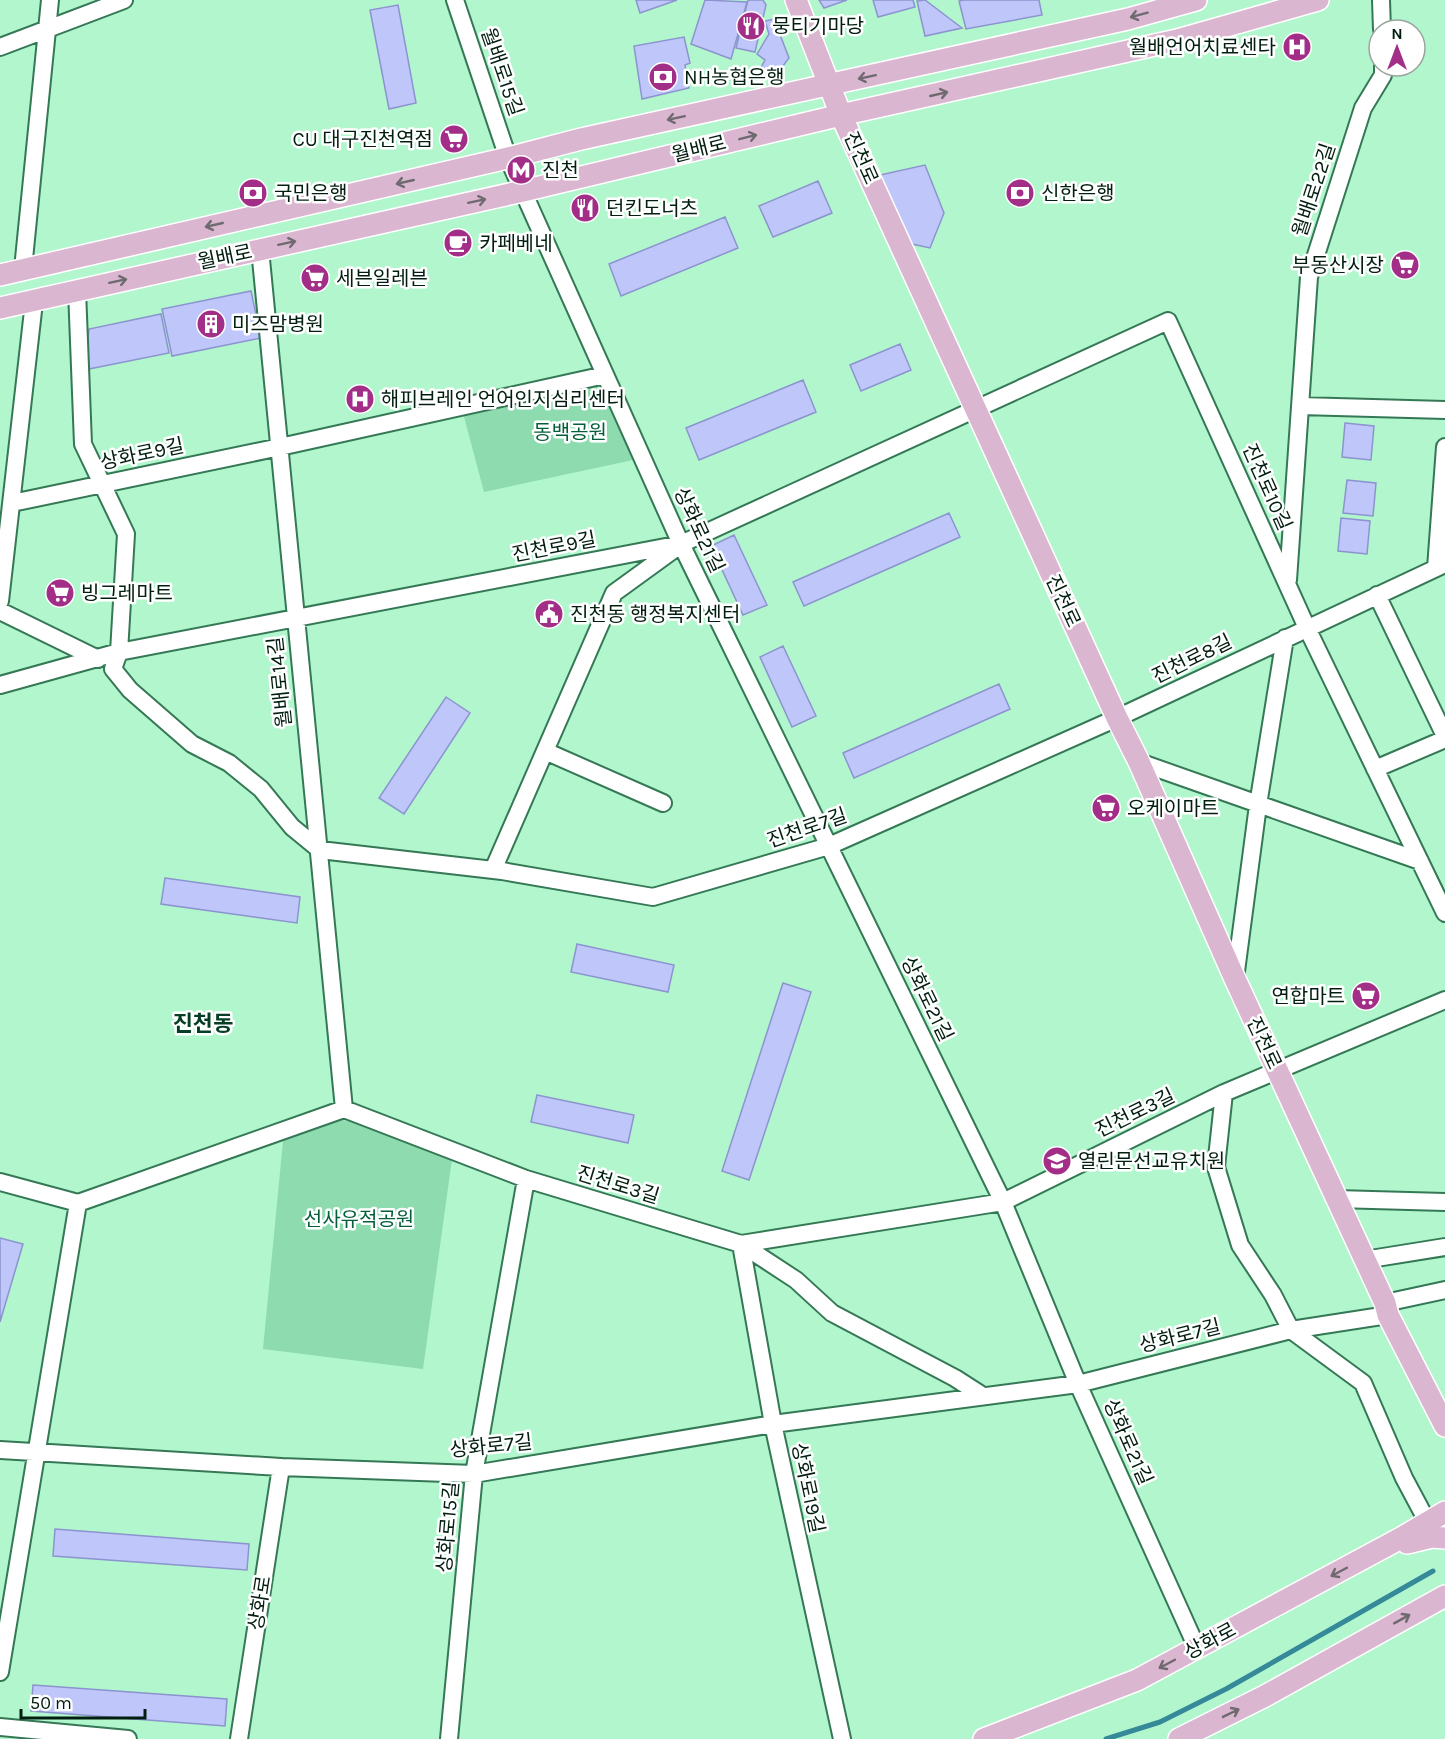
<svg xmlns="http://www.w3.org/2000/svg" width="1445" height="1739" viewBox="0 0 1445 1739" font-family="Karla,'Noto Sans KR',sans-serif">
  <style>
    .green { fill: #8ddbaf }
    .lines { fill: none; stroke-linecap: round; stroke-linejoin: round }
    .stream { stroke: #358999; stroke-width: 5 }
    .building { fill: #bfc6f9; stroke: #8c94d0; stroke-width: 1.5 }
    .minor-casing { stroke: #357855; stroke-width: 20 }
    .major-casing { stroke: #fff; stroke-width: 24 }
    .minor { stroke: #fff; stroke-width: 16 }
    .major { stroke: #dab6d0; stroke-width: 21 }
    .oneway { stroke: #6e6a70 }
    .labels { text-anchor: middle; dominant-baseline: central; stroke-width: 5; stroke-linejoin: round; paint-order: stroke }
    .poi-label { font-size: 20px; fill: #021e10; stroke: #fff; text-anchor: start }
    .street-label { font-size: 20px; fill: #021e10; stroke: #fff }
    .park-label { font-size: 20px; fill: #055e3a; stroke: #fff }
    .quarter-label { font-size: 22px; font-weight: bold; fill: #053e25; stroke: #fff }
  </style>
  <rect width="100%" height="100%" fill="#b1f6cd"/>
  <path class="green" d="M600,383L633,460L484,492L463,413Z
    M342,1120L355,1122L452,1159L423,1369L263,1349L283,1141Z"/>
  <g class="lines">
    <path class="stream" d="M1106,1739L1160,1722L1226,1689L1433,1571"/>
  </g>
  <path class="building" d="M636,0H677L640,13Z
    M705,0L747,2L731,59L691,44Z
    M748,0H763L766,5L755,52L736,48Z
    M819,0H847L824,8Z
    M873,0H913L915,7L878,17Z
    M925,0L962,28L925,36L917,1Z
    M964,0H1039L1042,15L966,29L959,1Z
    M398,5L416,103L389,109L370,10Z
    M774,19L789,58L777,74L756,77L765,60L757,54L769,34L765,21Z
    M684,37L690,63L685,65L689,88L642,99L634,46Z
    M925,165L944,213L930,248L912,244L880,175Z
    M818,181L832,213L773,237L759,206Z
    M725,217L738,248L621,296L609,264Z
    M251,291L261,338L172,356L162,309Z
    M161,314L169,353L84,370L89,329Z
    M900,344L911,370L861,391L850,365Z
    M803,380L816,412L699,460L686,428Z
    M1345,423L1374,426L1371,460L1342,457Z
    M1347,480L1376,483L1373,516L1343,513Z
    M949,513L960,537L804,606L793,582Z
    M1341,518L1370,521L1367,554L1338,551Z
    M734,535L767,605L743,615L711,546Z
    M783,646L816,716L792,727L760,657Z
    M999,684L1010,709L854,778L843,753Z
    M446,697L470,713L404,814L379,798Z
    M165,878L300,897L297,923L161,904Z
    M577,944L674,965L668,992L571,972Z
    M783,983L811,992L749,1180L722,1171Z
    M537,1095L634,1115L628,1143L531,1122Z
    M0,1238L23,1244L0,1322Z
    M55,1529L249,1544L247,1570L53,1556Z
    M33,1685L227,1699L225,1726L31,1711Z"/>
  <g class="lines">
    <g class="minor-casing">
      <path id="minor" d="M455,0L508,158L681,544L1003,1202L1078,1384L1197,1648
        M1381,0L1382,30
        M0,47L124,0
        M260,249L344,1109
        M23,269L50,0
        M77,290L83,444L126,534L119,652L113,669L130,690L192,744L229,763L261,789L292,827L320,850L502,871L653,897L829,846L1117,718L1445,564
        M1300,406L1445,410
        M12,503L280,447L605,375
        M1436,568L1445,447
        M1288,580L1309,277L1363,108L1383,75V66
        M1377,595L1445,736
        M0,601L34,302
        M0,611L98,659
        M0,685L119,652L681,544L1168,321L1307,628L1445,913
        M545,751L663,803
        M1139,762L1420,861
        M1375,769L1445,739
        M493,870L614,593L676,548
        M1235,979L1258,805L1285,638
        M1224,1093L1216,1167L1240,1245L1273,1295L1291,1330L1363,1383L1404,1478L1428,1523
        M0,1182L78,1203L344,1109L526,1179L741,1244L1003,1202L1224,1093L1445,1000
        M1336,1199L1445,1202
        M741,1244L773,1424L842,1739
        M741,1244L796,1280L832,1313L955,1378L983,1396
        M1364,1260L1445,1247
        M1385,1303L1445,1290
        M0,1450L281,1467L474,1474L773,1424L1078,1384L1291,1330L1388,1315
        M0,1672L78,1203
        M0,1727L128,1739
        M239,1739L281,1467
        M449,1739L474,1474L526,1179"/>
    </g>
    <g class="major-casing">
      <path id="major" d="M796,0L841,115L1117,718L1139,762L1235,979L1385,1303L1388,1315L1445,1426
        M0,275L508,158L581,139L1128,19L1196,0
        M0,308L523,191L841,115L1177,40L1318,0
        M1407,1543L1432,1537L1445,1538
        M984,1739L1137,1680L1401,1538L1445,1512
        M1179,1739L1265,1696L1445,1596"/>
    </g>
    <use href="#minor" class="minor"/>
    <use href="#major" class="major"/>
  </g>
  <defs><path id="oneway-shaft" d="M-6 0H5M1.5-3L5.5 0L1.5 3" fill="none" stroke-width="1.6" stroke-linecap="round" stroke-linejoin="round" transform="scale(1.5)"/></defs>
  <g class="oneway">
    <use href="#oneway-shaft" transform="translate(1139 15) rotate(165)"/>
    <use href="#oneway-shaft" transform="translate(867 77) rotate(168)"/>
    <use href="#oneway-shaft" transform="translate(939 94) rotate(-13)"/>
    <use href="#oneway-shaft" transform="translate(676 118) rotate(168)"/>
    <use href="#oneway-shaft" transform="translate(748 137) rotate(-14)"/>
    <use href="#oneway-shaft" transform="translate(405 182) rotate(167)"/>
    <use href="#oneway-shaft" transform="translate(477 201) rotate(-12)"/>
    <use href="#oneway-shaft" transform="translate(214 225) rotate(167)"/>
    <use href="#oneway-shaft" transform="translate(287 243) rotate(-12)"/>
    <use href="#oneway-shaft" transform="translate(118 281) rotate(-12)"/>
    <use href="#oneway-shaft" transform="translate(1339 1572) rotate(152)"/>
    <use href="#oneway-shaft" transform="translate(1402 1619) rotate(-29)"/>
    <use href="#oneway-shaft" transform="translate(1167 1664) rotate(152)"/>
    <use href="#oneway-shaft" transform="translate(1231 1713) rotate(-26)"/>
  </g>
  <defs>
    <g id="restaurant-disc" transform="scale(1.5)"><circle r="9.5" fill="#a22e88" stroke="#fff"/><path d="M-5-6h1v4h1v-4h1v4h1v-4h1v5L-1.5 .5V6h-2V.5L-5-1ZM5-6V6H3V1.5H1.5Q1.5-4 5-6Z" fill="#fff"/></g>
    <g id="hospital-disc" transform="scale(1.5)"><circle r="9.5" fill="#a22e88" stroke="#fff"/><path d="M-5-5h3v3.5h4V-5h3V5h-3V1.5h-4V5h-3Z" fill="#fff"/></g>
    <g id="bank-disc" transform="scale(1.5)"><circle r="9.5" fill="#a22e88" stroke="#fff"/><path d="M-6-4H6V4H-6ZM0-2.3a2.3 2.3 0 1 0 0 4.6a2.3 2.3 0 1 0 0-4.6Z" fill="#fff"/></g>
    <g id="supermarket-disc" transform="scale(1.5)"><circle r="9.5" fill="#a22e88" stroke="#fff"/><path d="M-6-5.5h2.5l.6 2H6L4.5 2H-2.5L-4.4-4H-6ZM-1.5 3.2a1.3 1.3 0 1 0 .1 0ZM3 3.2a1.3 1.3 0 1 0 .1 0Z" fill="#fff"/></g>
    <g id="metro-disc" transform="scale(1.5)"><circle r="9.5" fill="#a22e88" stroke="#fff"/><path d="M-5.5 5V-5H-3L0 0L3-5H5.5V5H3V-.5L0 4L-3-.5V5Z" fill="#fff"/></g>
    <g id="cafe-disc" transform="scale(1.5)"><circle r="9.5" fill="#a22e88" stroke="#fff"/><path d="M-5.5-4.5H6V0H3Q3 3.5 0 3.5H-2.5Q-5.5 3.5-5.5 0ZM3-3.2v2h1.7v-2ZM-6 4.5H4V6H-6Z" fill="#fff"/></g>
    <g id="building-disc" transform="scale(1.5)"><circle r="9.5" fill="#a22e88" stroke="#fff"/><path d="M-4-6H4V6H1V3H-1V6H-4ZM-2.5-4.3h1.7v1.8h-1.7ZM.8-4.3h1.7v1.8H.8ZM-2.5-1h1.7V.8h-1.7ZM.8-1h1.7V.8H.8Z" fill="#fff"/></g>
    <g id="civic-disc" transform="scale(1.5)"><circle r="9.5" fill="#a22e88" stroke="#fff"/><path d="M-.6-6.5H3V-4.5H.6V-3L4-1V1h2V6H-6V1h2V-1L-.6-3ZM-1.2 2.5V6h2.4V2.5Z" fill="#fff"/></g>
    <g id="school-disc" transform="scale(1.5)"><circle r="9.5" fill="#a22e88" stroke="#fff"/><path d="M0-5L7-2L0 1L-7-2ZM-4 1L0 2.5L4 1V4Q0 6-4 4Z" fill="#fff"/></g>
  </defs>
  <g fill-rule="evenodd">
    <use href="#restaurant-disc" x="751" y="26"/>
    <use href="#hospital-disc" x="1297" y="47"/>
    <use href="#bank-disc" x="663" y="77"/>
    <use href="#supermarket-disc" x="454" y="139"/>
    <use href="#metro-disc" x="521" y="170"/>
    <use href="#bank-disc" x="253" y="193"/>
    <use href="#bank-disc" x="1020" y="193"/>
    <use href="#restaurant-disc" x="585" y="208"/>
    <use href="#cafe-disc" x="458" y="243"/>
    <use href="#supermarket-disc" x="1405" y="265"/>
    <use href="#supermarket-disc" x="315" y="278"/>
    <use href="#building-disc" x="211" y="324"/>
    <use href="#hospital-disc" x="360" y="399"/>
    <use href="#supermarket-disc" x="60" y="593"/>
    <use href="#civic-disc" x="549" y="614"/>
    <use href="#supermarket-disc" x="1106" y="808"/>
    <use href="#supermarket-disc" x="1366" y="996"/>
    <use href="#school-disc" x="1057" y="1161"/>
  </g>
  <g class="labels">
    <g class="poi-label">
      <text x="772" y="26">뭉티기마당</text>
      <text x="1276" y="47" text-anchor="end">월배언어치료센타</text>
      <text x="684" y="77">NH농협은행</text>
      <text x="433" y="139" text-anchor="end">CU 대구진천역점</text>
      <text x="542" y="170">진천</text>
      <text x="274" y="193">국민은행</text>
      <text x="1041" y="193">신한은행</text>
      <text x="606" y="208">던킨도너츠</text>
      <text x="479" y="243">카페베네</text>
      <text x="1384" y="265" text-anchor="end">부동산시장</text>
      <text x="336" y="278">세븐일레븐</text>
      <text x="232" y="324">미즈맘병원</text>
      <text x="381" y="399">해피브레인 언어인지심리센터</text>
      <text x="81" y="593">빙그레마트</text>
      <text x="570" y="614">진천동 행정복지센터</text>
      <text x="1127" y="808">오케이마트</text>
      <text x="1345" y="996" text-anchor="end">연합마트</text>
      <text x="1078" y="1161">열린문선교유치원</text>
    </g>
    <g class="street-label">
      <text transform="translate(502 72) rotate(71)">월배로15길</text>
      <text transform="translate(699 149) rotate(-14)">월배로</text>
      <text transform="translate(861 158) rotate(66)">진천로</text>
      <text transform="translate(1314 190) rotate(-72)">월배로22길</text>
      <text transform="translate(225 257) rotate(-12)">월배로</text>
      <text transform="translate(142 454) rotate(-12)">상화로9길</text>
      <text transform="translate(1267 487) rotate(66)">진천로10길</text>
      <text transform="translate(699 530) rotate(65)">상화로21길</text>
      <text transform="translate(554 547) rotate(-11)">진천로9길</text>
      <text transform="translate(1063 601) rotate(65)">진천로</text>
      <text transform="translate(1192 659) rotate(-26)">진천로8길</text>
      <text transform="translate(280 682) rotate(-96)">월배로14길</text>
      <text transform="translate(807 828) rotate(-19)">진천로7길</text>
      <text transform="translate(927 999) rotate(64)">상화로21길</text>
      <text transform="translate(1264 1043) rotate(65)">진천로</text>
      <text transform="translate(1135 1113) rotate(-26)">진천로3길</text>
      <text transform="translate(618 1185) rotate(17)">진천로3길</text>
      <text transform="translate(1180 1336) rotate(-14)">상화로7길</text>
      <text transform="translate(1128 1442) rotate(66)">상화로21길</text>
      <text transform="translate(491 1446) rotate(-6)">상화로7길</text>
      <text transform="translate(808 1488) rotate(78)">상화로19길</text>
      <text transform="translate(448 1527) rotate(-85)">상화로15길</text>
      <text transform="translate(260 1603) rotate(-81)">상화로</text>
      <text transform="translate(1210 1641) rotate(-28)">상화로</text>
    </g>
    <g class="park-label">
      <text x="570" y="432">동백공원</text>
      <text x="359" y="1219">선사유적공원</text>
    </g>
    <g class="quarter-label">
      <text x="203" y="1024">진천동</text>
    </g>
  </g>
  <g transform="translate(1397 48)"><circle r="28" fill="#ffffff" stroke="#9aa59f" stroke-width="1.5"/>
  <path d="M0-4.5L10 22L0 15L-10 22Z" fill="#a22e88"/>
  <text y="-9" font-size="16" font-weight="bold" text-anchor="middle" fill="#021e10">N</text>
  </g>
  <path d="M21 1709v9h124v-9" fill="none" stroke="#021e10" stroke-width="3"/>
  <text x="30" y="1709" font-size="18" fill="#021e10" stroke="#ffffff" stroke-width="4.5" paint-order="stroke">50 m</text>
</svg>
